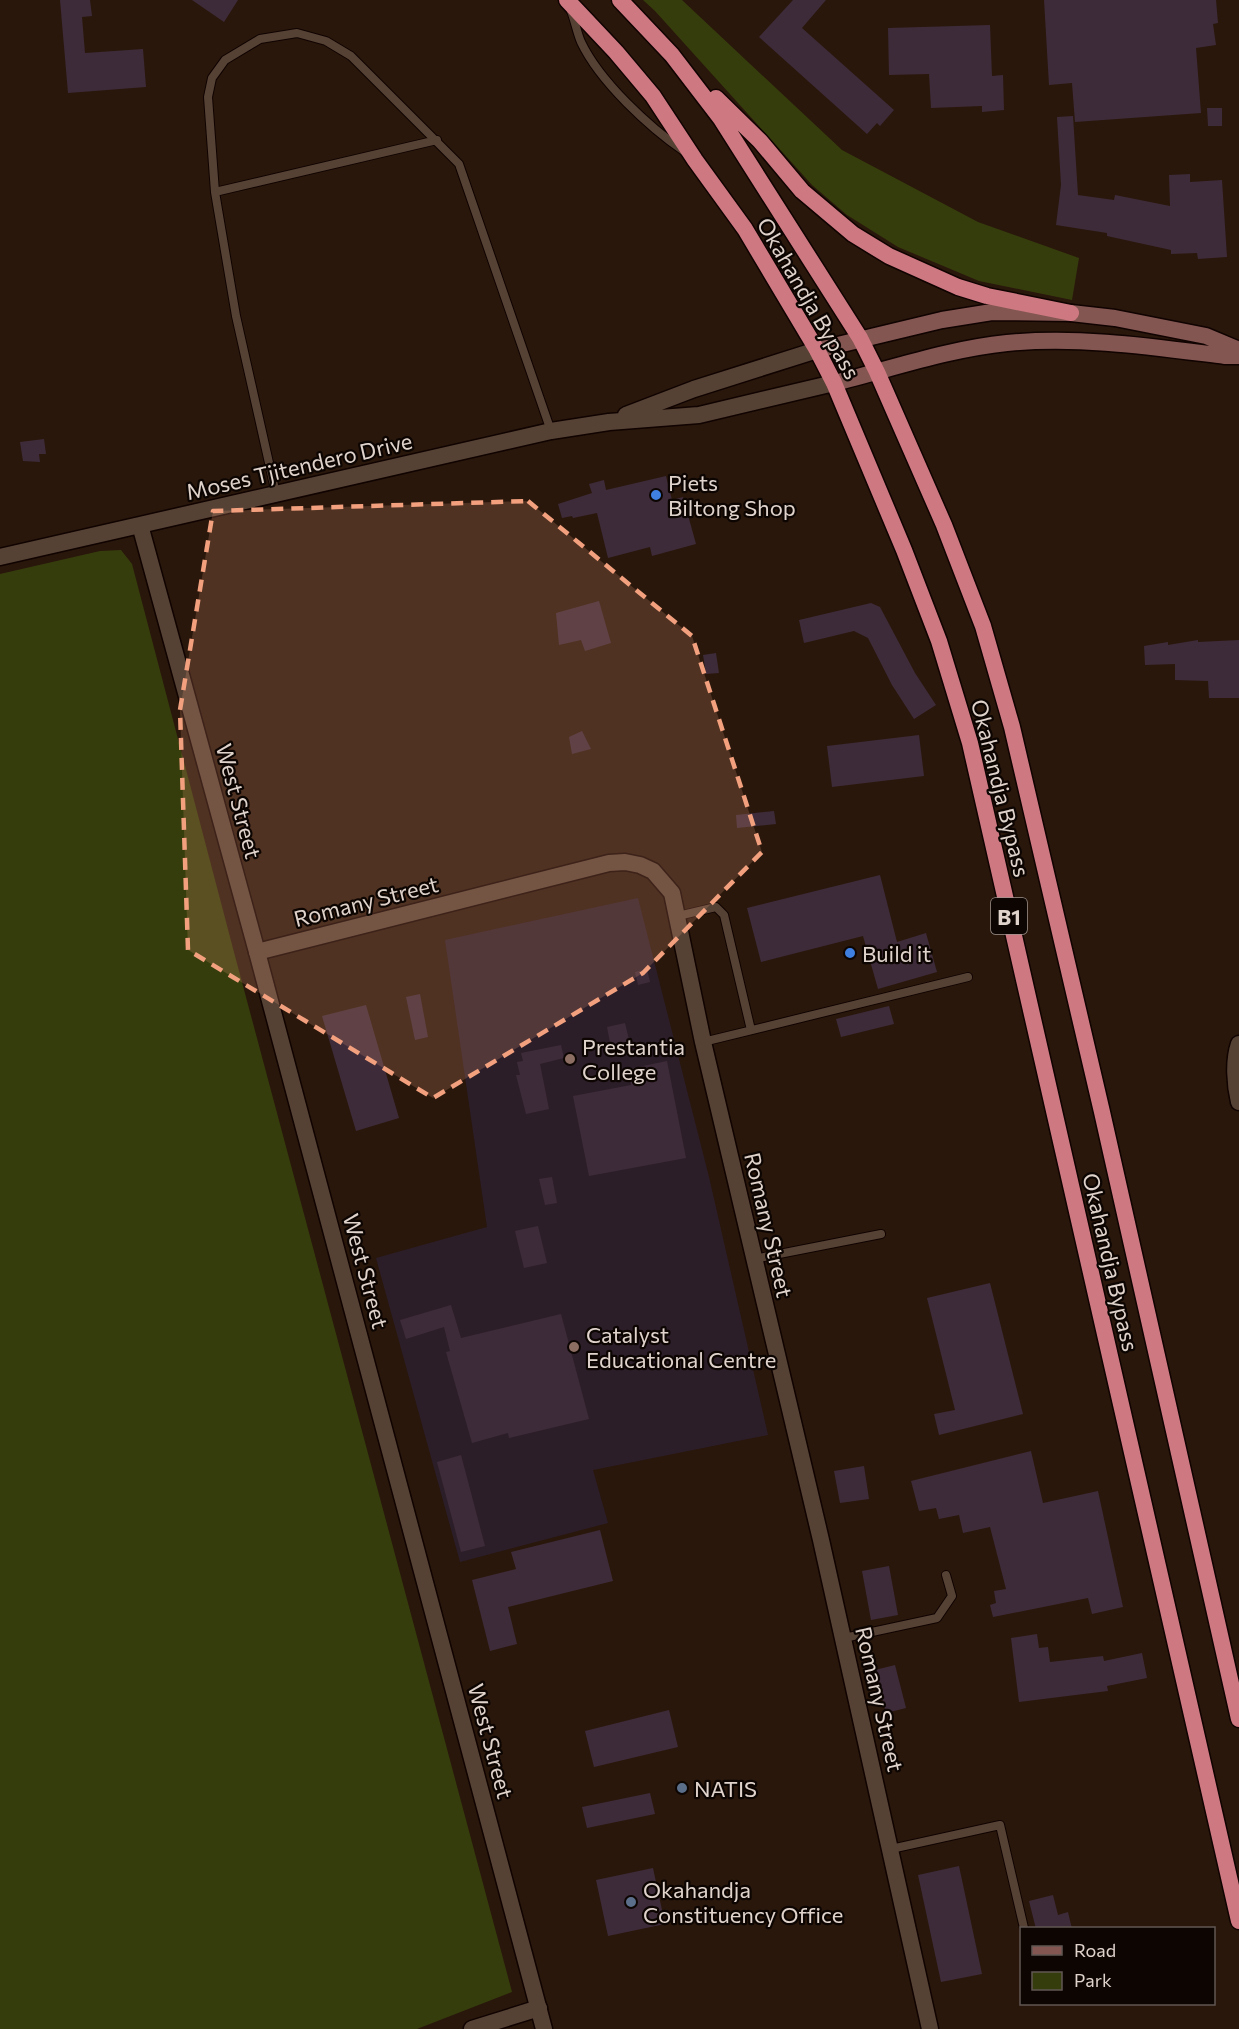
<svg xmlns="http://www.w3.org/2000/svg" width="1239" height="2029" viewBox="0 0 1239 2029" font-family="Commissioner,sans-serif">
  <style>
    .education { fill: #2c1e29 }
    .green { fill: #363d0c }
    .building { fill: #3d2b39 }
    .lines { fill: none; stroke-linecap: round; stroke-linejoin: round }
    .service-casing { stroke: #100300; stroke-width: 10 }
    .minor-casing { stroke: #100300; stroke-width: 19 }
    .tertiary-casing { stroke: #100300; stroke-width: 19 }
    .secondary-casing { stroke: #100300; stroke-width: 19 }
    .trunk-casing { stroke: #100300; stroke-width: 19 }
    .service { stroke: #564235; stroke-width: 8 }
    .minor { stroke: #564235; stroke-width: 16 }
    .tertiary { stroke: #564235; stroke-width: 16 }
    .secondary { stroke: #835652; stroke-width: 16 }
    .trunk { stroke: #ce7882; stroke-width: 16 }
    .marked { fill: #f2a07e; fill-opacity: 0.2; stroke: #f2a07e; stroke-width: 4.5; stroke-dasharray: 12 8; stroke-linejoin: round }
    .shop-dot { fill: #3f7fe0; stroke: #0c0502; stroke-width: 2 }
    .education-dot { fill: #8d6e63; stroke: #0c0502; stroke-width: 2 }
    .service-dot { fill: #5c6f8a; stroke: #0c0502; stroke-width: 2 }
    .labels { text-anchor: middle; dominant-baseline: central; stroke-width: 4.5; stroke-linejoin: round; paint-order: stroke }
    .shield { fill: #0c0502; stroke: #a0958f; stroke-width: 1.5 }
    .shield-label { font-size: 21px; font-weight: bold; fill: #e0d3cc }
    .street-label { font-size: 22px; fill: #e0d3cc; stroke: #0c0502 }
    .poi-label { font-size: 22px; fill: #e0d3cc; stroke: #0c0502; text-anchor: start }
  </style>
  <rect width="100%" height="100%" fill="#29170c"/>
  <path class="education" d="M638,898L709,1177L768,1435L593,1470L608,1523L460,1562L376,1258L487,1227L445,940Z"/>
  <path class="green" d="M643,0H682L842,150L978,222L1079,258L1072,300L979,281L898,247L847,215L812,185L655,11Z
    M121,550L132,564L235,956L512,1992L417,2029H0V574L100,551Z"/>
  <path class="building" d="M60,0H90L92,16L82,17L85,53L143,49L146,87L68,93Z
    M192,0H238L224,22Z
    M793,0H826L802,28L894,110L880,126L877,123L867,134L759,37Z
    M1044,0H1216L1218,23L1213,24L1216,45L1196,48L1201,113L1075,122L1072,83L1049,85Z
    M990,25L992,76L1003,75L1004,110L982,112V106L931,108L929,74L889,75L888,28Z
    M1207,108H1222V126H1208Z
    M1073,116L1078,195L1114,200L1115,195L1170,206L1169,175L1190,174V182L1222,180L1227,257L1198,259L1197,253L1171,254V250L1107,236V233L1056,225L1061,185L1057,117Z
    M44,439L46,454H39L40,462L23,461L20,442Z
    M666,476L672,500L683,497L696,544L652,556L650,547L608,558L597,513L573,518L572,516L562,518L558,504L592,493L589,484L604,480L606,490Z
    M599,601L611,643L585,651L581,640L559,645L556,613Z
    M871,603L880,607L915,673L936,705L914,719L892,685L868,638L854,631L804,643L799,620Z
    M1198,640V642L1239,640V698H1209L1208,681L1175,680V664L1145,665L1144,646L1168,642V645Z
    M716,653L719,673L706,674L703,655Z
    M582,731L591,749L572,754L569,737Z
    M919,735L924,776L832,787L827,746Z
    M774,811L776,824L737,828L736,815Z
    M880,875L897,942L926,933L937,972L878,989L863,936L761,962L747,908Z
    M647,969L650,982L638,985L635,972Z
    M420,994L428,1037L415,1040L406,997Z
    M366,1005L399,1118L356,1131L322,1016Z
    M889,1006L894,1024L841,1037L836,1019Z
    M625,1023L631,1048L612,1053L607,1027Z
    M561,1045L564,1058L540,1064L549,1109L526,1114L516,1075H520L517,1062L523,1061L521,1053Z
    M667,1061L686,1158L589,1176L573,1096L631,1085L628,1069Z
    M552,1177L557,1203L545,1205L539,1179Z
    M538,1226L547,1263L524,1268L515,1231Z
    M990,1283L1023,1414L939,1435L934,1414L955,1410L927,1298Z
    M451,1305L461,1338L561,1314L589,1419L509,1438L508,1433L472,1443L446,1352L450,1351L444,1327L406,1339L400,1320Z
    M1031,1451L1043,1503L1098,1491L1123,1607L1092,1614L1088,1598L993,1617L990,1605L996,1603L994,1591L1006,1589L990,1527L963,1533L959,1515L939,1519L936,1508L919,1511L911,1481Z
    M461,1455L485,1546L461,1552L437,1462Z
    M864,1466L869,1499L840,1503L834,1471Z
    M600,1530L613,1581L508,1607L517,1644L490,1651L472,1580L516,1569L511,1552Z
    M889,1566L898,1615L871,1620L862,1571Z
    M1037,1634L1039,1648L1048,1647L1050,1662L1103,1656L1104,1661L1142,1653L1147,1678L1107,1686L1108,1691L1019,1702L1011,1638Z
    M895,1665L906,1708L886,1713L875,1670Z
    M669,1710L678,1747L594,1767L585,1731Z
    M650,1793L655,1814L587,1828L582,1807Z
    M959,1866L982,1974L941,1982L918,1875Z
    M653,1868L665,1924L608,1936L596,1880Z
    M1053,1895L1058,1915L1068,1912L1072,1929H1036L1029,1901Z"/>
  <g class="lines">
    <g class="service-casing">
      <path id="service" d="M571,11C575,21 577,33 581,42C600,82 649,127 685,152
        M215,192L437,140
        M276,494L236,316L215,192L208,97L212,78L225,60L260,39L297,33L326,41L351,56L459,164L551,431
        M678,916L716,907L724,915L751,1030
        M703,1042L968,977
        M754,1259L881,1234
        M844,1638L937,1618L952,1596L946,1575
        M891,1849L1000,1825L1024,1928"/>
    </g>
    <g class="minor-casing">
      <path id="minor" d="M257,952L609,863L625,862L640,865L653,871L672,893L703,1042L821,1540L930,2029
        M1239,1044C1233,1061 1235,1085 1239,1102
        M472,2029L539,2008"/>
    </g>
    <g class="tertiary-casing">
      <path id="tertiary" d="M626,415L694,389L817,350
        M140,525L257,952L544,2029
        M0,557L551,431L609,422L699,415L834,383"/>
    </g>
    <g class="secondary-casing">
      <path id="secondary" d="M817,350L942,320L992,312L1071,313L1115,318L1206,336L1239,350
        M834,383C891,369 948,349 1007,343C1080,336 1153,347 1225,356H1239"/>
    </g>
    <g class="trunk-casing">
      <path id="trunk" d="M567,0L616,52L653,96L695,160L745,229L817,350L834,383L904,550L939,641L970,743L1239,1921
        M620,0L672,55L721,119L860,338L877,372L944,525L983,626L1012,727L1102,1112L1239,1719
        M716,98L760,141L802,191L853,234L889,256L958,287L987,296L1071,313"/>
    </g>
    <use href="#service" class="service"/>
    <use href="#minor" class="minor"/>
    <use href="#tertiary" class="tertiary"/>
    <use href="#secondary" class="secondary"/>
    <use href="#trunk" class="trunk"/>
  </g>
  <path class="marked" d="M528,501L692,636L762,852L643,973L433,1098L188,950L180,710L213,511Z"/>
  <g class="shop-dot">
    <circle cx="656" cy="495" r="6"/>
    <circle cx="850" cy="953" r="6"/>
  </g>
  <g class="education-dot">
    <circle cx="570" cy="1059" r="6"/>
    <circle cx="574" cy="1347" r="6"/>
  </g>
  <g class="service-dot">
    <circle cx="682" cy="1788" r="6"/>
    <circle cx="631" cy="1902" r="6"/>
  </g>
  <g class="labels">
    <rect class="shield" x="991" y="898" width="36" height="36" rx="4.5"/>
    <g class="shield-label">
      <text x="1009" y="916">B1</text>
    </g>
    <g class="street-label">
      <text transform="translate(809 298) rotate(60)">Okahandja Bypass</text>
      <text transform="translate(299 466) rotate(-13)">Moses Tjitendero Drive</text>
      <text transform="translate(1001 788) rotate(76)">Okahandja Bypass</text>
      <text transform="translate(239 801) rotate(75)">West Street</text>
      <text transform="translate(366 901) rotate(-14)">Romany Street</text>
      <text transform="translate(769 1225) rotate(77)">Romany Street</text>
      <text transform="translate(1111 1262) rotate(77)">Okahandja Bypass</text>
      <text transform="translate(366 1271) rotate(75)">West Street</text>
      <text transform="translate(880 1699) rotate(77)">Romany Street</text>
      <text transform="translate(491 1741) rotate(75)">West Street</text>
    </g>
    <g class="poi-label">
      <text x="668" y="482">Piets<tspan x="668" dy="25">Biltong Shop</tspan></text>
      <text x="862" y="953">Build it</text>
      <text x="582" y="1046">Prestantia<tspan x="582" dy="25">College</tspan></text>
      <text x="586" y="1334">Catalyst<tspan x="586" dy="25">Educational Centre</tspan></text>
      <text x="694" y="1788">NATIS</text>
      <text x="643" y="1889">Okahandja<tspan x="643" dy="25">Constituency Office</tspan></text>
    </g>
  </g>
  <rect x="1020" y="1927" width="195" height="78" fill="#0c0502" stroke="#615753" stroke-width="1.5"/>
  <rect x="1032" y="1946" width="30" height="9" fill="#835652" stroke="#615753" stroke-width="1.5"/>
  <text x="1074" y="1957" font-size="18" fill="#e0d3cc">Road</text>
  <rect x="1032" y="1972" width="30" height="18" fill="#363d0c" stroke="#615753" stroke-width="1.5"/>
  <text x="1074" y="1987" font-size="18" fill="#e0d3cc">Park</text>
</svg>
